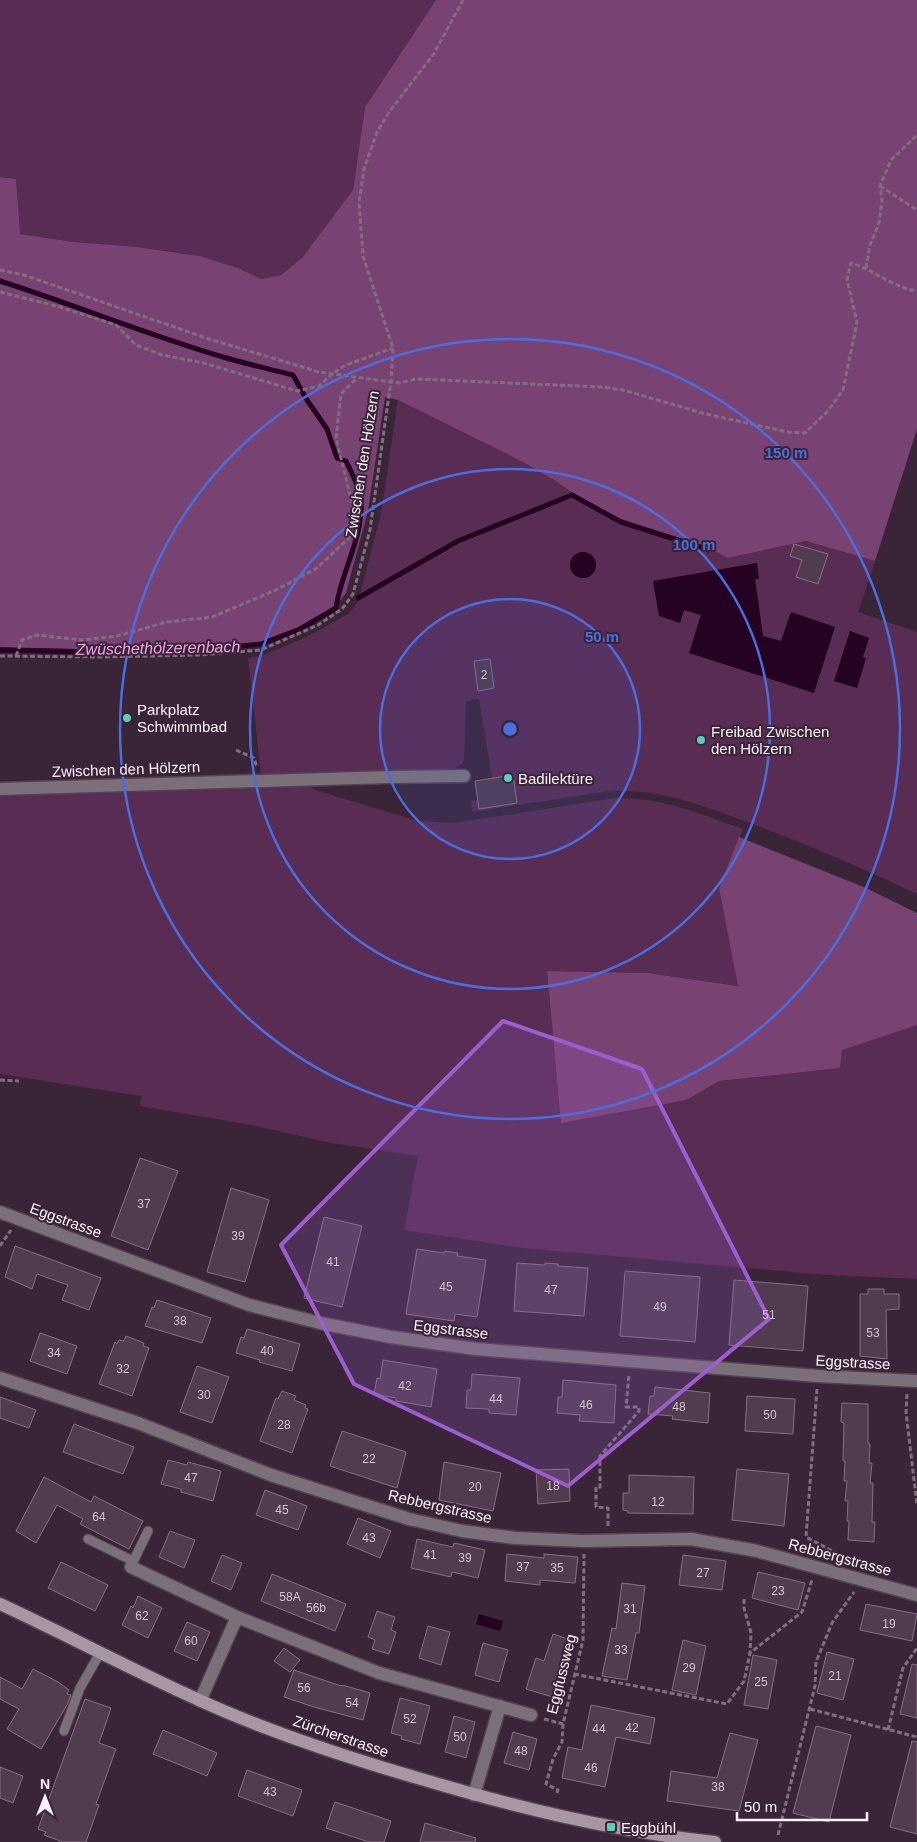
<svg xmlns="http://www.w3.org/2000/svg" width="917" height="1842" viewBox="0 0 917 1842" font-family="Helvetica,sans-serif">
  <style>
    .green { fill: #582c53 }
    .forest { fill: #784272 }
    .water { fill: #250122 }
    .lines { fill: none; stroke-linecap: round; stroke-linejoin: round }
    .stream { stroke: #250122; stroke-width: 5 }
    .building { fill: #513b4e; stroke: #876f83 }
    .service-casing { stroke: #544152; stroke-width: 11 }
    .minor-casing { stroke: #544152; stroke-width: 15 }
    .secondary-casing { stroke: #544152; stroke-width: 15 }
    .path { stroke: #806e7e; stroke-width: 3; stroke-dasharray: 5 2.5; stroke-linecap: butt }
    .service { stroke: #7b7079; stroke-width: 9 }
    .minor { stroke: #7b7079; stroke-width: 12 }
    .secondary { stroke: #a796a4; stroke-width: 12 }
    .marked { fill: #9c5dce; fill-opacity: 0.2; stroke: #9c5dce; stroke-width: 4; stroke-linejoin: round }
    .ring { fill: none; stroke: #4a6edf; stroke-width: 2.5 }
    .poi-dot { fill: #5bcebb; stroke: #392537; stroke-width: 2 }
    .labels { text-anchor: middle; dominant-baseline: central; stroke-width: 4; stroke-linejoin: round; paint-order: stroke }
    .number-label { font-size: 12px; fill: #d2c2d0 }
    .street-label { font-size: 15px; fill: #fdeffb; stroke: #392537 }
    .poi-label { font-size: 15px; fill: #fdeffb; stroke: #392537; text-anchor: start }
    .water-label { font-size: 16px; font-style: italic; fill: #f1a0e7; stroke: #392537 }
    .centre { fill: #4a6edf; stroke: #392537; stroke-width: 2.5 }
    .ring-label { font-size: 15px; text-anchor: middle; font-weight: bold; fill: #4a6edf; stroke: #392537; stroke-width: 4; stroke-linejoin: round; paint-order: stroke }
  </style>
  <rect width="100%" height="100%" fill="#392537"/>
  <path class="green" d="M0,0H436L365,107L353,190L302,258L281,275L261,279L238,268L200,256L168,251L74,242L19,234L16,179L0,177Z
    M398,400L523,462L554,480L704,546L728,558L806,541L875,561L858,612L917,632V894C860,867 802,842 742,820C696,804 661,789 610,791L472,812L471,801L478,800L475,781L492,778L479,699L466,701L464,760L462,764L452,770L261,774L248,658L264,655L304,638L348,614L358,602L381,513Z
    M311,786L312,789L418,821L454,823L616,798C664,798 698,813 743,829L719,888L739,986L649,973L547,971L561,1122L719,1081L839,1068L842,1049L917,1024V1279L826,1275L523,1248L404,1230L418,1156L332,1143L251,1125L140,1106L141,1096L0,1074V795Z"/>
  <path class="forest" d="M436,0H917V429L875,561L806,541L728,558L704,546L603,513L554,480L523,462L398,400L385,397L368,511L346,593L336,606L299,628L261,643L198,649L102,650L0,647V177L16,179L20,234L74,242L136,247L200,256L238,268L261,279L281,275L302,258L353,190L365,107Z
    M739,837L866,888L917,913V1025L842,1050L840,1068L719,1081L686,1100L561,1123L547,971L648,973L738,986L719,888Z"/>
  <path class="water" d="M570 565a13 13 0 1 1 26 0a13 13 0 1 1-26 0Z
    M757,563L759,579H755L763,636L781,641L791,612L835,627L814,693L689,653L701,615L684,610L680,623L659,616L653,581Z
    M850,631L869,638L863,657L866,658L857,688L834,681Z
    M479,1614L503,1621L500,1631L476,1624Z"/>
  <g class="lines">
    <path class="stream" d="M0,281C75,305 148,335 223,357C246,364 270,369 293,375L307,400L327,429L337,458L346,461C352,473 360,488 361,501C363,539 341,572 336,608L300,629L261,644L198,650L102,652L0,650
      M358,598L458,541L572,495L621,522L709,550"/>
  </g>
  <path class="building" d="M794,544L828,554L818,584L796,577L802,560L790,556Z
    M490,659L494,688L478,691L474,661Z
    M513,775L517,803L479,809L475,781Z
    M140,1158L178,1171L148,1250L111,1236Z
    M231,1188L269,1200L245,1282L207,1272Z
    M324,1217L362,1226L342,1307L304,1298Z
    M15,1246L101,1278L89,1310L62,1300L68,1285L37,1274L32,1289L5,1277Z
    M417,1249L444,1253L445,1251L458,1253L457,1256L486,1260L477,1317L455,1314L454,1321L406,1314Z
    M517,1263L545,1265V1263L558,1264V1266L588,1268L584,1316L514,1311Z
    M625,1271L700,1277L695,1342L620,1336Z
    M734,1280L808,1286L803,1351L729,1345Z
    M868,1289H884V1294H899V1309L886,1310L887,1359L860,1356V1294H868Z
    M157,1300L211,1318L202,1343L145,1326L152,1307L154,1308Z
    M247,1329L300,1344L292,1371L259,1362L260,1360L236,1353L241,1337L244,1338Z
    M40,1333L77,1346L67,1374L30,1361Z
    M126,1336L144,1343L143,1346L149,1348L132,1396L99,1384L115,1342L117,1344L119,1340L124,1341Z
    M383,1360L437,1369L431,1407L396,1401V1398L374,1394L377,1378L380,1379Z
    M197,1366L229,1377L212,1423L180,1412Z
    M472,1374L520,1378L516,1415L489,1413V1409L466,1408L467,1390H471Z
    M563,1380L616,1385L614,1423L579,1421L580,1415L557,1413L558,1397H562Z
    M655,1387L710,1393L708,1423L672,1419L673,1416L648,1414L650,1396H654Z
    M282,1391L296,1396L294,1400L306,1405L305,1408L308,1409L292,1453L260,1441L276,1398L278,1399Z
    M747,1396L795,1399L793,1434L745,1431Z
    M0,1397L36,1410L29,1428L0,1418Z
    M842,1403L868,1404V1443L870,1444L869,1463H872L870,1483H873L872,1522H875L874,1542L848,1540L849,1521H847L848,1501H845L847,1481H844L845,1461H843L844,1423L841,1422Z
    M74,1424L134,1447L123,1474L63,1452Z
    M342,1431L406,1452L397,1488L330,1466Z
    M168,1460L187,1465L188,1462L221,1471L213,1501L181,1492V1489L161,1484Z
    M444,1462L501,1473L493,1511L439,1500Z
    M569,1469L570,1501L538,1504L536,1470Z
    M737,1469L789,1474L784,1526L732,1520Z
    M629,1475L694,1477L693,1514L628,1513V1511L623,1510V1493H629Z
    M44,1477L91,1502L94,1496L143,1521L129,1549L80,1524L83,1519L57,1505L36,1543L16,1531Z
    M265,1490L307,1506L298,1530L256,1515Z
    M358,1518L391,1531L380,1558L347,1544Z
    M170,1531L195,1540L184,1568L159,1557Z
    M417,1539L453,1547L454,1543L485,1550L478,1578L452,1572L451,1577L411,1568Z
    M507,1554L544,1558V1554L578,1557L575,1583L540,1580V1585L505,1581Z
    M222,1555L242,1563L231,1590L211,1581Z
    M683,1555L726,1561L722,1590L679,1585Z
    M61,1562L108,1585L95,1611L48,1588Z
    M758,1572L805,1583L798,1610L752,1598Z
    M272,1574L346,1604L335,1631L261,1601Z
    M622,1583L645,1586L639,1633H636L627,1680L602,1676L612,1628L616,1629Z
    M138,1596L162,1608L148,1638L122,1625L131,1606L133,1608Z
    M866,1604L917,1614L912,1641L860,1630Z
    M377,1611L395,1617L391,1630L396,1632L389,1654L372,1649L375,1640L368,1637Z
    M187,1622L210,1632L197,1661L174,1651Z
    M428,1626L450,1632L441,1665L419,1658Z
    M553,1634L573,1641L556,1698L526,1689L536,1658L544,1661Z
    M683,1640L706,1646L696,1695L672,1690Z
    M483,1643L508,1650L499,1682L475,1675Z
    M284,1648L300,1660L290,1672L274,1661Z
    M827,1652L854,1659L843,1700L817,1693Z
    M753,1655L777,1660L768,1709L744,1705Z
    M912,1664L917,1665V1718L900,1714Z
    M33,1669L58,1682L69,1690L67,1694L71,1695L67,1705L41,1749L7,1729L19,1709L0,1699V1677L22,1689Z
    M294,1670L341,1686L342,1685L370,1693L363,1720L314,1707L284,1697Z
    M400,1698L430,1706L420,1744L401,1739L402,1736L391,1733Z
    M85,1699L111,1708L99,1743L116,1749L96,1804L99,1805L86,1842H63L44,1835L46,1832L38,1829Z
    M591,1705L655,1718L650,1744L616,1737L605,1787L562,1778L568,1747L582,1750Z
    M454,1716L475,1722L466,1758L445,1752Z
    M816,1726L851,1735L829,1822L793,1813Z
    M163,1730L217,1753L207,1776L153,1754Z
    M513,1732L537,1739L529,1770L504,1763Z
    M730,1733L758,1740L739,1811L667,1801L671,1771L717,1778Z
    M912,1741L917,1742V1834L890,1827Z
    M0,1767L23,1776L13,1803L0,1798Z
    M247,1770L302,1790L293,1816L238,1796Z
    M335,1802L391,1821L384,1842H369L326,1828Z
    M425,1823L476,1838L475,1842H420Z"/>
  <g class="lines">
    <g class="service-casing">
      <path id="service" d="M88,1539L133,1561
        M131,1566L148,1531
        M64,1731L80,1688L100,1653"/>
    </g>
    <g class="minor-casing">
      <path id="minor" d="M0,789L388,777L464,776
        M0,1212L249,1305L320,1323L391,1337L476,1349L818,1376L917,1381
        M0,1378L138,1423L271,1475L409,1519L462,1531L515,1538L583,1541L691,1539L757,1551L917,1595
        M131,1567L237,1617L379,1673L531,1715
        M200,1701L237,1617
        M474,1795L500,1706"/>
    </g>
    <g class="secondary-casing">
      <path id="secondary" d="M0,1604C67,1635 132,1670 199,1700C273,1734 351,1759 428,1781C522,1809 618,1832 715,1842"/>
    </g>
    <path class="path" d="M880,186L917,210
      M866,268L870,245L879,223L882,201L880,186L891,160L917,135
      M0,270L24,275L209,339L319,372L399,383L416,379L602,387L623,390L706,414L788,432L805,433L827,412L843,390L857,322L847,280L851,263C874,270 894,288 917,291
      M0,292L60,307L116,325L136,345L162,355L204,363L297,391L319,386L332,374L346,365L393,348
      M0,656L102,657L198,655L261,650L318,625L342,609L353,594L370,530L391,381L393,348L363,256L359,203L364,169L377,132L389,112L433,55L463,0
      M16,656L22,640L37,635L82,640L117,636L167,622L212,617L276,590L317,568L349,538L353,507L336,438L341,394L357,378
      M236,750L254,758L257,768
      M0,1080L19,1081
      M0,1246L11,1230
      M817,1389L806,1537L849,1560
      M907,1394L906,1412L917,1505
      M608,1526V1508L596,1507V1487H600V1456L639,1411V1407H626L629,1374
      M744,1599V1608L751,1633L750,1653
      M574,1674L727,1704L744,1681L750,1653L802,1612L812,1580
      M810,1709L917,1737
      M544,1719L563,1724L583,1640L584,1554
      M888,1730L903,1668L917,1648
      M557,1793L558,1790L546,1784L553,1759L562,1742L563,1724
      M778,1835L815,1686L816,1662L832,1623L854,1592"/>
    <use href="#service" class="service"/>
    <use href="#minor" class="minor"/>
    <use href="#secondary" class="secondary"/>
  </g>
  <path class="marked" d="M503,1021L642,1069L769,1319L568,1486L354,1384L281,1245Z"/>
  <circle cx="510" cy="729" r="130" fill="#4a6edf" fill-opacity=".12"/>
  <g class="ring">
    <circle cx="510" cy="729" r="130"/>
    <circle cx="510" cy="729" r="260"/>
    <circle cx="510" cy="729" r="390"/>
  </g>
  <g class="poi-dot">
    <circle cx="127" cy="718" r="5"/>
    <circle cx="701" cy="740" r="5"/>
    <circle cx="508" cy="778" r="5"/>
    <rect x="606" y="1822" width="10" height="10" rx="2.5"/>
  </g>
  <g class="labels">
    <g class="number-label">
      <text x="484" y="675">2</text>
      <text x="144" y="1204">37</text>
      <text x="238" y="1236">39</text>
      <text x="333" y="1262">41</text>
      <text x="446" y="1287">45</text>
      <text x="551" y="1290">47</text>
      <text x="660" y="1307">49</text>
      <text x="769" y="1315">51</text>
      <text x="180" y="1321">38</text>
      <text x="873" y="1333">53</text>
      <text x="267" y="1351">40</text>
      <text x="54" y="1353">34</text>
      <text x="123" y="1369">32</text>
      <text x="405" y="1386">42</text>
      <text x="204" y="1395">30</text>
      <text x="496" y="1399">44</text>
      <text x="586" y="1405">46</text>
      <text x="679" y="1407">48</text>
      <text x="770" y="1415">50</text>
      <text x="284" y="1425">28</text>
      <text x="369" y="1459">22</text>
      <text x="191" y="1478">47</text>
      <text x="553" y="1486">18</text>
      <text x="475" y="1487">20</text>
      <text x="658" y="1502">12</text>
      <text x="282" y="1510">45</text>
      <text x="99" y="1517">64</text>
      <text x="369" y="1538">43</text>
      <text x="430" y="1555">41</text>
      <text x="465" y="1558">39</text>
      <text x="523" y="1567">37</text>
      <text x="557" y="1568">35</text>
      <text x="703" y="1573">27</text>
      <text x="778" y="1591">23</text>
      <text x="290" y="1597">58A</text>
      <text x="316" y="1608">56b</text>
      <text x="630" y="1609">31</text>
      <text x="142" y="1616">62</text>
      <text x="889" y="1624">19</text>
      <text x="191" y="1641">60</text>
      <text x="621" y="1650">33</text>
      <text x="689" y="1668">29</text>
      <text x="835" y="1676">21</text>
      <text x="761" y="1682">25</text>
      <text x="304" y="1688">56</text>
      <text x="352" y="1703">54</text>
      <text x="410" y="1719">52</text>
      <text x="632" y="1728">42</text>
      <text x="599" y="1729">44</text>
      <text x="460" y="1737">50</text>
      <text x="521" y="1751">48</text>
      <text x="591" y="1768">46</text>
      <text x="718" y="1787">38</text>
      <text x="270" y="1792">43</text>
    </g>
    <g class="street-label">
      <text transform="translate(362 464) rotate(-81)">Zwischen den Hölzern</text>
      <text transform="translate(126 769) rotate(-2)">Zwischen den Hölzern</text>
      <text transform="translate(66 1220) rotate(20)">Eggstrasse</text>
      <text transform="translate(451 1329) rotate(7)">Eggstrasse</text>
      <text transform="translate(853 1362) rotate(3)">Eggstrasse</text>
      <text transform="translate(440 1506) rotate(13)">Rebbergstrasse</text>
      <text transform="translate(840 1557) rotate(15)">Rebbergstrasse</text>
      <text transform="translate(561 1674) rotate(-76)">Eggfussweg</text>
      <text transform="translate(341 1736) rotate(19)">Zürcherstrasse</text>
    </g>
    <g class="poi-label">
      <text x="137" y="709">Parkplatz<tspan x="137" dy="17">Schwimmbad</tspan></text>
      <text x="711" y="731">Freibad Zwischen<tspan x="711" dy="17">den Hölzern</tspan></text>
      <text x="518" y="778">Badilektüre</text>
      <text x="621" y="1827">Eggbühl</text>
    </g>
    <g class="water-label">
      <text transform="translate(158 648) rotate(-1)">Zwüschethölzerenbach</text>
    </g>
  </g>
  <circle cx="510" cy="729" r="8" class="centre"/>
  <g class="ring-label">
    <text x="786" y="458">150 m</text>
    <text x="694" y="550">100 m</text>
    <text x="602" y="642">50 m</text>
  </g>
  <g transform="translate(45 1797)" stroke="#392537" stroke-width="4" paint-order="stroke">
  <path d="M0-4L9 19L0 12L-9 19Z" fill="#fdeffb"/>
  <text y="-8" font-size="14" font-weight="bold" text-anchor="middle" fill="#fdeffb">N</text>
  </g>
  <path d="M737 1812v8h130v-8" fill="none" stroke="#fdeffb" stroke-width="2.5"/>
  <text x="744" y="1812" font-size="15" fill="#fdeffb" stroke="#392537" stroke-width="4" paint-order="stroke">50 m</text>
</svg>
